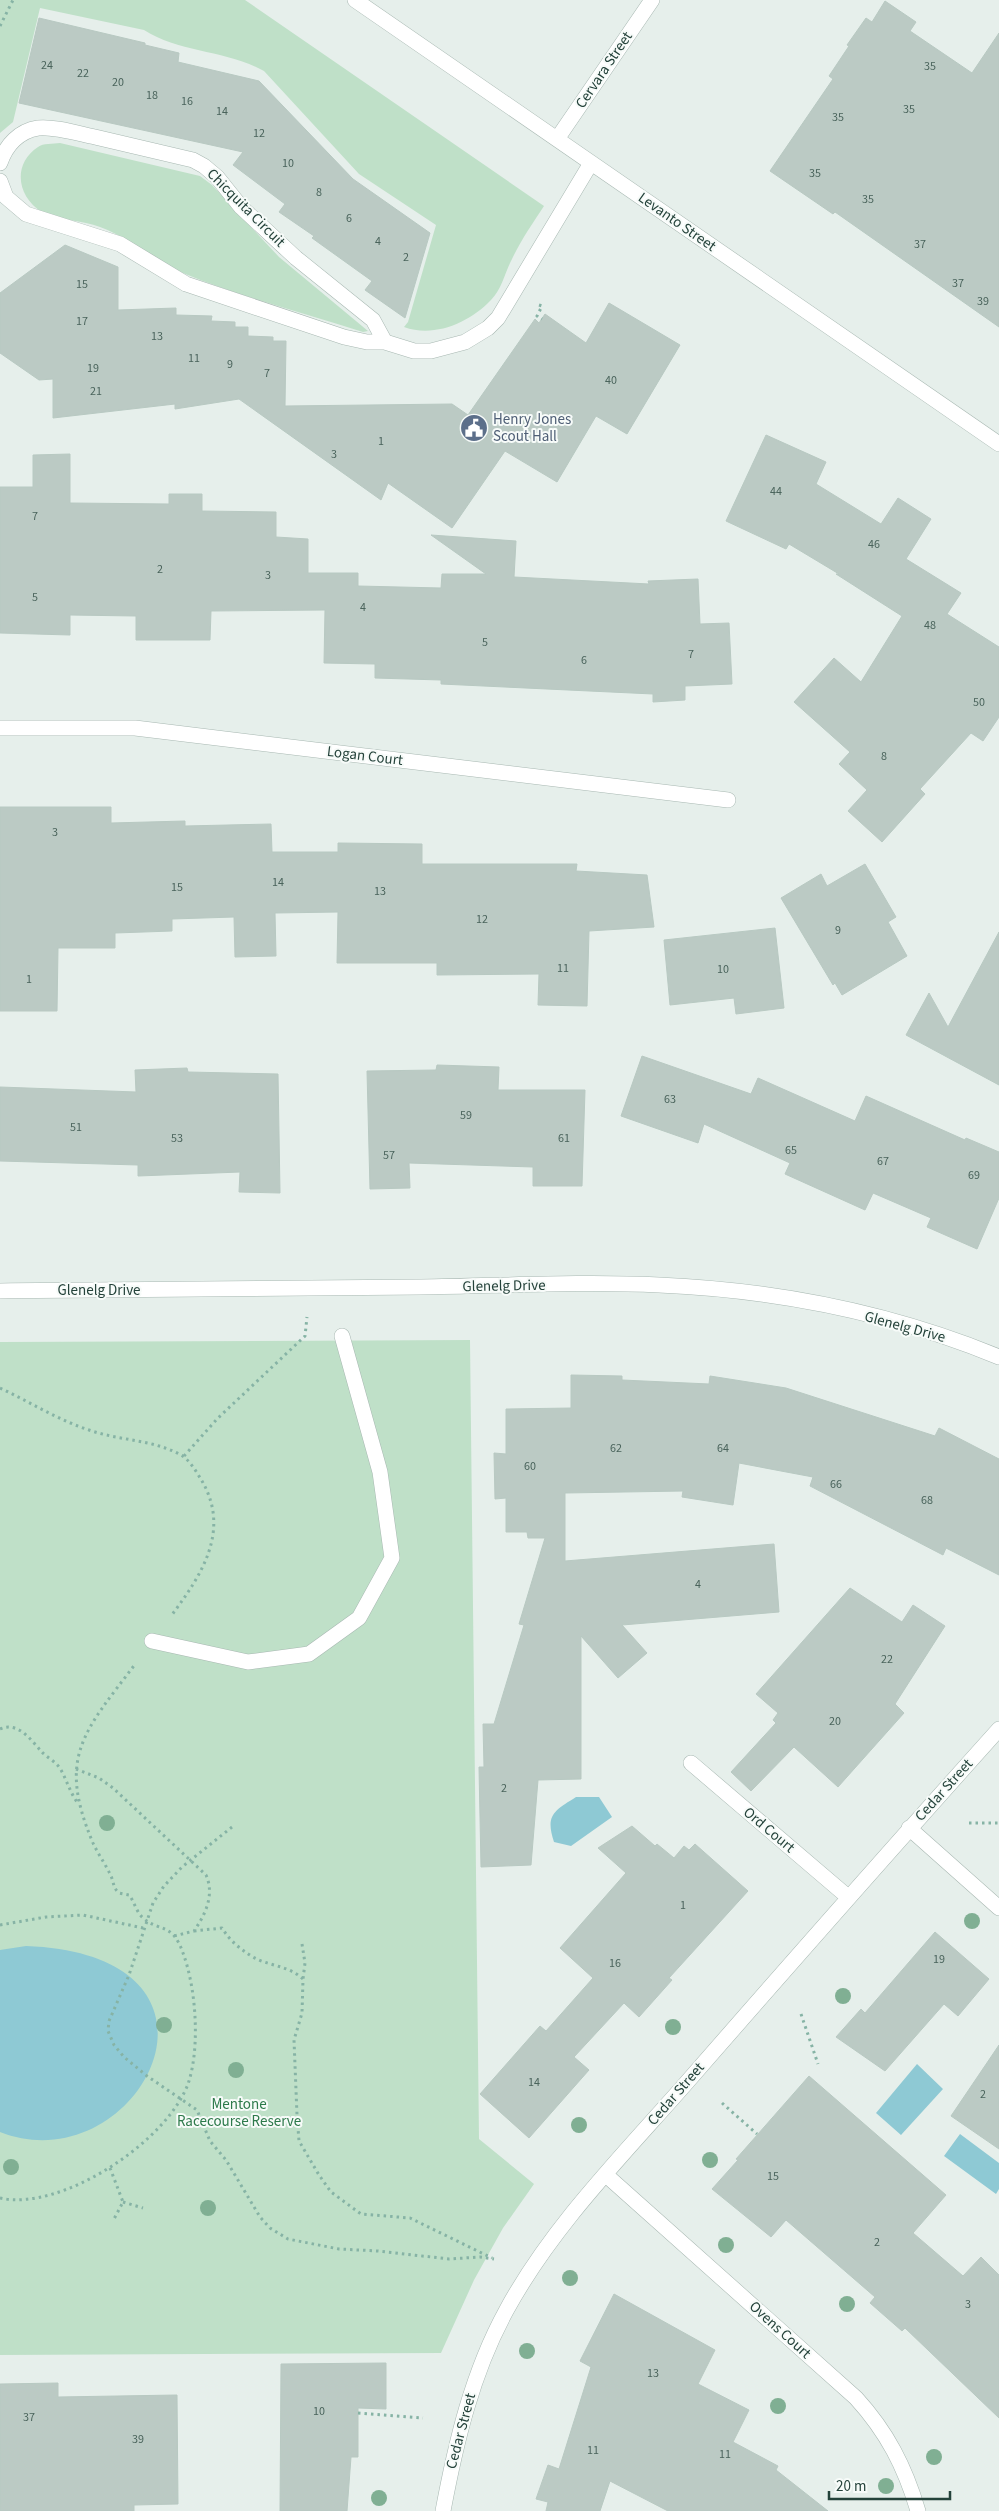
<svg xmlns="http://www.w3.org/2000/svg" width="999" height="2511" viewBox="0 0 999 2511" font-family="'Source Sans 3',sans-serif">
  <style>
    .green { fill: #bfe0c8 }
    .water { fill: #8ec9d4 }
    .building { fill: #bbcac4; stroke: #b8c9c2 }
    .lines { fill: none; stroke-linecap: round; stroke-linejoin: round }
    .service-casing { stroke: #a8b8b2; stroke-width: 16 }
    .minor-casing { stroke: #a8b8b2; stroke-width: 16 }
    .path { stroke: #86b3a5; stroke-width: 3; stroke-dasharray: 2.5 4; stroke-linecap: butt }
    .service { stroke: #fff; stroke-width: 15 }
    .minor { stroke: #fff; stroke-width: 15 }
    .tree { fill: #80af93 }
    .labels { text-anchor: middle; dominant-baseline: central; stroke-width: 4; stroke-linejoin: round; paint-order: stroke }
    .number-label { font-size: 12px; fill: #4a645c }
    .street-label { font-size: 15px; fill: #24423a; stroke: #f7fbf9 }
    .service-label { font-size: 15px; fill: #4e5e75; stroke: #f7fbf9; text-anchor: start }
    .park-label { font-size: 15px; fill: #2d7a4b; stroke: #f7fbf9 }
  </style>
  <rect width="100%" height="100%" fill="#e6efeb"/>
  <path class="green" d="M0,0H245L544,206C533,223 521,240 512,259C505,272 502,289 491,300C469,323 434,338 404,327L408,322L436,225L359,174L264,71C227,50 180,53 144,30L40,8L13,122L0,133Z
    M60,143L200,176L212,185L279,257L368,331L363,332C303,313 241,297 183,273C155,260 130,238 100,227C83,220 58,221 42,212C17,197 12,164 38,147C43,143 53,144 60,143Z
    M470,1340L479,2139L534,2184L503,2228L474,2280L441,2353L0,2355V1342Z"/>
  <path class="water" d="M576,1797H599L612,1817L571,1846L554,1842C545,1815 554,1811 576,1797Z
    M26,1946C260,1955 138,2186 0,2132V1950Z
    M917,2064L943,2089L901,2135L876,2113Z
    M960,2134L999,2163V2189L996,2194L944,2156Z"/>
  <path class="building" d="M885,1L916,22L910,31L972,73L999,33V327L835,212L833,214L770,171L833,79L829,76L849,46L847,45L866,18L872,22Z
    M39,18L145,43V45L179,53L178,62L259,81L353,179L430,233L405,318L365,290L372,281L312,238L314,236L279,212L285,204L233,165L243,152L19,103Z
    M65,245L118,267V310L176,308V315L212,316L211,321L235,322V327H248V336L273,337V341H286L285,406L452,404L468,415L535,319L539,323L545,314L586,343L609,303L680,345L627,434L596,416L557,482L505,451L452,528L388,483L381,500L239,399L175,409V404L53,418V379L39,380L0,353V293Z
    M766,435L826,462L816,484L881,524L898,498L931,519L906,559L961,593L947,614L999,647V717L983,741L971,733L920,789L925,794L882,842L848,811L867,790L839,764L850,752L794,702L834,658L861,682L902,616L836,574H839L789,544L786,549L726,521Z
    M70,454V503L169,504V494H202V511L276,512V537L308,539V573H358V586L441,588L442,574H486L431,535L516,541L514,577L649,584L648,581L698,579L700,624L729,623L732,684L685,686V700L653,702V694L441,684V680L375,678V664L324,663L325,610L211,611L210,640H136V616L70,615V635L0,633V487H33V455Z
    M0,807H111V823L185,821V826L271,824L272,852H338V843L422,844V864H577L576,871L647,875L654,927L589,931L587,1006L538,1005L539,974L437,975V963H337L338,912L275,913L276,956L235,957L234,917L172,919V931L115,933V948H58L57,1011H0Z
    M865,864L896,917L888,922L907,956L842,995L835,983L833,985L781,898L821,874L827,886Z
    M775,928L784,1008L736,1014L734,998L670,1005L664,940Z
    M999,932V1085L906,1035L929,993L948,1027Z
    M642,1056L751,1094L758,1078L855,1121L866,1096L965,1140L966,1138L999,1152V1198L977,1249L927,1227L931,1218L873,1193L865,1210L785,1174L790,1163L704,1124L698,1143L621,1116Z
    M437,1065L499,1067L498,1090H585L582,1186H533V1167L409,1163L410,1188L370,1189L367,1071L436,1070Z
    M187,1068L188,1072L278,1074L280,1193L239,1192L240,1172L138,1176V1165L0,1161V1087L136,1092L135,1070Z
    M571,1375L622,1376V1380L709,1384L710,1376L786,1388L935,1436L939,1428L999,1459V1575L946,1548L943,1555L810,1486L813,1477L781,1471L739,1463L733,1505L682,1497L683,1491L565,1493V1561L774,1544L779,1612L622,1625L647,1653L618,1678L581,1636V1779L538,1780L531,1865L481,1867L479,1767H484L483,1724H494L524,1625L519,1624L545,1538H528L527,1532H506V1498L495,1499L494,1453L506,1454V1409L571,1408Z
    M850,1588L902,1622L913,1605L945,1626L895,1704L904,1713L838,1787L794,1747L751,1791L731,1772L776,1723L773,1720L778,1713L756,1694Z
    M632,1826L655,1846L657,1844L674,1858L684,1846L689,1850L695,1844L748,1891L669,1978L672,1980L639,2017L624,2003L574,2057L589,2070L529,2138L480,2094L540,2026L546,2031L593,1978L560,1948L626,1873L598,1848Z
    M935,1932L989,1979L958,2016L944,2004L885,2071L836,2037L861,2009L865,2013Z
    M999,2045V2149L951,2116Z
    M809,2076L946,2195L913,2233L963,2276L981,2257L999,2275V2418L905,2328L902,2331L870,2303L875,2297L786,2220L771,2237L712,2189L738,2160L736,2159Z
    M614,2294L715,2350L698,2384L749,2410L733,2442L778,2466L776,2470L828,2511H668L610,2481L600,2511H546L548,2502L536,2499L548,2465L559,2469L591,2367L580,2361Z
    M386,2363V2409L358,2408V2457H351L347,2511H280L281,2364Z
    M58,2383V2397L177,2395L178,2504L134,2505V2511H0V2384Z"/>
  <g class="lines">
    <g class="service-casing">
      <path id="service" d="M152,1641L248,1662L309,1654L359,1618L392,1558L380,1472L342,1336"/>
    </g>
    <g class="minor-casing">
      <path id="minor" d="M355,0L999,444
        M557,139L652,0
        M0,163C6,145 19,131 38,128C53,126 80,134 95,137C128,145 160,152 193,160L204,166L217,177L241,207L296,258L373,320L385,342
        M0,181L6,197L26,214L120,244L186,284L344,337L367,342H385L414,351H431L465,342L488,328L498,318L591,163
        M0,728H135L728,800
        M0,1291C140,1289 280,1289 421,1287C500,1286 580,1281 659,1285C774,1290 892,1313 999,1357
        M691,1763L848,1897
        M909,1828L999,1908
        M606,2175L856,2398C887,2432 905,2467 918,2511
        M443,2511C456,2442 472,2373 506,2311C552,2226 624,2154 688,2081C791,1963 894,1846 999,1729"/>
    </g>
    <path class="path" d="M0,26L13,0
      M539,305L542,306L537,316L542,319
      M0,1388C30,1402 58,1420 89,1430C120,1441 152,1439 181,1455C190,1460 197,1473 202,1481C231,1531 201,1576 171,1616
      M184,1456L217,1419L305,1336L307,1317
      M0,1729C18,1721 31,1740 41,1751C47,1758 57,1762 61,1770C67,1781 70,1792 77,1802
      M76,1769L99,1778L113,1788L206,1875C215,1895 205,1915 194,1931L174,1936
      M969,1823H999
      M232,1827L182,1867L164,1886L153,1903L129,1975L109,2021L108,2031L114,2045L124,2057L147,2076L197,2110L210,2141L226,2160L260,2217L270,2228L288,2239L339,2249L378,2251L449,2259L480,2257L494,2259
      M0,1925L46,1917L83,1915L143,1928
      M194,1931L222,1928C230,1941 240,1949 253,1957C268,1966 288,1965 303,1979L302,2013L294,2040L297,2115L299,2141L319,2175L331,2192L361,2214L410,2218L492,2258
      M302,1944L305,1963L303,1979
      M801,2014L818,2064
      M722,2103L757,2134
      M110,2168L123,2202L114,2219
      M0,2198C62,2212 170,2140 189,2081C200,2045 196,1988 183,1953C172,1921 159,1933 142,1917C136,1911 134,1901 129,1895L119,1893C113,1888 114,1883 111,1876C106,1865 98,1854 93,1843C56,1756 85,1731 136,1663
      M123,2202L143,2208
      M358,2413L423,2418"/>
    <use href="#service" class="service"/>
    <use href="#minor" class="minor"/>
  </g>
  <g class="tree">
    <circle cx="107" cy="1823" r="8"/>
    <circle cx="972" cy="1921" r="8"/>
    <circle cx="843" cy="1996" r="8"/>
    <circle cx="164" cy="2025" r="8"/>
    <circle cx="673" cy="2027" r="8"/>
    <circle cx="236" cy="2070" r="8"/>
    <circle cx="579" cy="2125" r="8"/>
    <circle cx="710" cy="2160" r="8"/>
    <circle cx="11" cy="2167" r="8"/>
    <circle cx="208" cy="2208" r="8"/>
    <circle cx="726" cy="2245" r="8"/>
    <circle cx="570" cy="2278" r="8"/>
    <circle cx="847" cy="2304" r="8"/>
    <circle cx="527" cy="2351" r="8"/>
    <circle cx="778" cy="2406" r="8"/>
    <circle cx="934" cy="2457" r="8"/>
    <circle cx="886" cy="2486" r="8"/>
    <circle cx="379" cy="2498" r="8"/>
  </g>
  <defs>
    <g id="civic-disc" transform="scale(1.4375)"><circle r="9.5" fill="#5c6f8a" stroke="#f7fbf9"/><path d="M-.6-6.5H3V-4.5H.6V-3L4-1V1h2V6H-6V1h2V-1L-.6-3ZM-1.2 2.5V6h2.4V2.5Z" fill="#fff"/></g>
  </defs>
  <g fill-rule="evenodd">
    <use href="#civic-disc" x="474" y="428"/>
  </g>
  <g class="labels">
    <g class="number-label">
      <text x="47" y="65">24</text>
      <text x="930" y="66">35</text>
      <text x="83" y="73">22</text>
      <text x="118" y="82">20</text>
      <text x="152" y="95">18</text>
      <text x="187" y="101">16</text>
      <text x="909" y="109">35</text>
      <text x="222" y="111">14</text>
      <text x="838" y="117">35</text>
      <text x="259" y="133">12</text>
      <text x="288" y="163">10</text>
      <text x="815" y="173">35</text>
      <text x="319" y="192">8</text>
      <text x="868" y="199">35</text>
      <text x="349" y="218">6</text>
      <text x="378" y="241">4</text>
      <text x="920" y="244">37</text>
      <text x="406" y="257">2</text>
      <text x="958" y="283">37</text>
      <text x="82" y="284">15</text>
      <text x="983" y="301">39</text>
      <text x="82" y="321">17</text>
      <text x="157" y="336">13</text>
      <text x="194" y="358">11</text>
      <text x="230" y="364">9</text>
      <text x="93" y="368">19</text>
      <text x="267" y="373">7</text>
      <text x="611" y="380">40</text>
      <text x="96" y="391">21</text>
      <text x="381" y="441">1</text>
      <text x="334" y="454">3</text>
      <text x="776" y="491">44</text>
      <text x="35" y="516">7</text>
      <text x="874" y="544">46</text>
      <text x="160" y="569">2</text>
      <text x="268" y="575">3</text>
      <text x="35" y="597">5</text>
      <text x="363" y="607">4</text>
      <text x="930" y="625">48</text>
      <text x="485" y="642">5</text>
      <text x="691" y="654">7</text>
      <text x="584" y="660">6</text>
      <text x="979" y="702">50</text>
      <text x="884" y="756">8</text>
      <text x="55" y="832">3</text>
      <text x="278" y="882">14</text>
      <text x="177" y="887">15</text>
      <text x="380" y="891">13</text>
      <text x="482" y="919">12</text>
      <text x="838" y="930">9</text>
      <text x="563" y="968">11</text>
      <text x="723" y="969">10</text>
      <text x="29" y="979">1</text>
      <text x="670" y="1099">63</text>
      <text x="466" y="1115">59</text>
      <text x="76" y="1127">51</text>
      <text x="177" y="1138">53</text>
      <text x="564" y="1138">61</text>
      <text x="791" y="1150">65</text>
      <text x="389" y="1155">57</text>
      <text x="883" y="1161">67</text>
      <text x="974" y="1175">69</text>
      <text x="616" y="1448">62</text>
      <text x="723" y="1448">64</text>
      <text x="530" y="1466">60</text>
      <text x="836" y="1484">66</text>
      <text x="927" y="1500">68</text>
      <text x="698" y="1584">4</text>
      <text x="887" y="1659">22</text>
      <text x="835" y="1721">20</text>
      <text x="504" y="1788">2</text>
      <text x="683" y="1905">1</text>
      <text x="939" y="1959">19</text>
      <text x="615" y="1963">16</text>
      <text x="534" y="2082">14</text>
      <text x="983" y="2094">2</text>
      <text x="773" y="2176">15</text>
      <text x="877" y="2242">2</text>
      <text x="968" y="2304">3</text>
      <text x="653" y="2373">13</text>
      <text x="319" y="2411">10</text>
      <text x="29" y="2417">37</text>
      <text x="138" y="2439">39</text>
      <text x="593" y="2450">11</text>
      <text x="725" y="2454">11</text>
    </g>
    <g class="street-label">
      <text transform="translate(604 70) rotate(-56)">Cervara Street</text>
      <text transform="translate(246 208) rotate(45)">Chicquita Circuit</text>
      <text transform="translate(677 222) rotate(35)">Levanto Street</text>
      <text transform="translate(365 756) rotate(7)">Logan Court</text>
      <text transform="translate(504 1286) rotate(-1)">Glenelg Drive</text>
      <text x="99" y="1290">Glenelg Drive</text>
      <text transform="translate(905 1327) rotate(15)">Glenelg Drive</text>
      <text transform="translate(944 1790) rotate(-48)">Cedar Street</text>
      <text transform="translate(769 1830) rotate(40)">Ord Court</text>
      <text transform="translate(676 2094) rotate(-49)">Cedar Street</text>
      <text transform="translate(780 2330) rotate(42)">Ovens Court</text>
      <text transform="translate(461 2431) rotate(-75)">Cedar Street</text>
    </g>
    <g class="service-label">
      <text x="493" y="419">Henry Jones<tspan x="493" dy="17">Scout Hall</tspan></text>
    </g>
    <g class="park-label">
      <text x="239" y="2104">Mentone<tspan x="239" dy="17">Racecourse Reserve</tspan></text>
    </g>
  </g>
  <path d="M829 2491v8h121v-8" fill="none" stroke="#24423a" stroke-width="2.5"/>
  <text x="836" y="2491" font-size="15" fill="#24423a" stroke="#f7fbf9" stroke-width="4" paint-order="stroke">20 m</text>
</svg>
